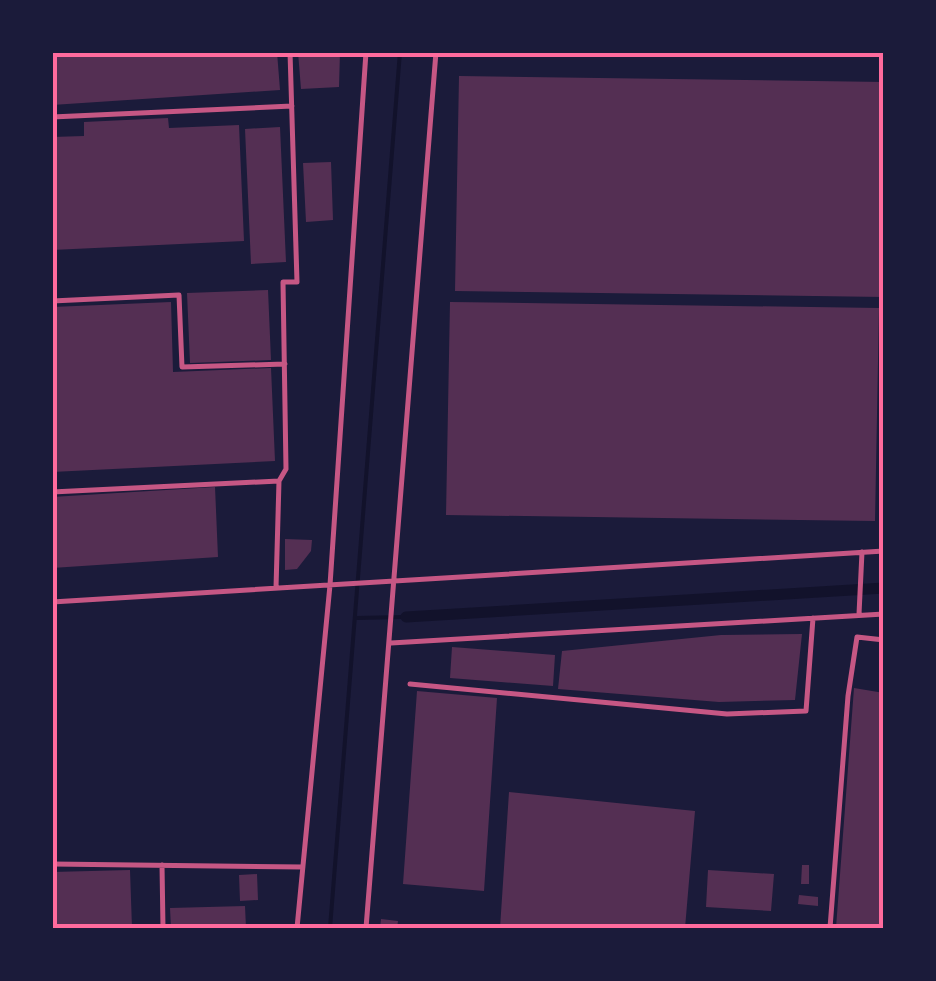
<svg xmlns="http://www.w3.org/2000/svg" width="936" height="981" viewBox="0 0 936 981" font-family="'Work Sans',sans-serif">
  <style>
    .lines { fill: none; stroke-linecap: round; stroke-linejoin: round }
    .stream { stroke: #12122b; stroke-width: 4 }
    .canal { stroke: #12122b; stroke-width: 11 }
    .building { fill: #542f53 }
    .minor { stroke: #c65784; stroke-width: 5 }
    .neatline { fill: none; stroke: #ff6b9d; stroke-width: 4 }
  </style>
  <rect width="100%" height="100%" fill="#1b1b3a"/>
  <g class="lines">
    <path class="stream" d="M355,618L406,617
      M330,928L400,52"/>
    <path class="canal" d="M406,617L884,588"/>
  </g>
  <path class="building" d="M52,52H277L280,90L52,105Z
    M298,52H340L339,87L301,89Z
    M459,76L884,82V297L455,291Z
    M168,118L169,128L239,125L244,241L52,250V137L84,136V122Z
    M280,127L286,262L251,264L245,129Z
    M331,162L333,220L306,222L303,163Z
    M268,290L271,360L190,363L187,293Z
    M171,302L173,372L271,368L275,461L52,472V307Z
    M450,302L879,308L875,521L446,515Z
    M215,487L218,557L52,568V497Z
    M285,539L312,540L311,551L297,569L285,570Z
    M802,634L795,700L719,702L558,689L562,651L721,635Z
    M452,647L555,655L553,686L450,678Z
    M854,688L884,693V928H836Z
    M417,691L497,698L484,891L403,884Z
    M509,792L695,811L685,928H500Z
    M802,865H809V884H801Z
    M130,870L132,928H52V872Z
    M708,870L774,874L771,911L706,907Z
    M257,874L258,900L240,901L239,875Z
    M799,895L818,897V906L798,904Z
    M245,906L246,928H171L170,908Z
    M381,919L398,921L397,928H380Z"/>
  <g class="lines">
    <path class="minor" d="M52,117L292,106
      M52,301L179,295L182,367L285,364
      M52,492L279,481
      M276,588L279,481L286,469L283,282H297L290,52
      M52,602L884,551
      M859,614L862,552
      M391,643L884,614
      M410,684L727,714L806,711L813,618
      M52,864L303,867
      M162,865L163,928
      M297,928L330,585L366,52
      M366,928L436,52
      M830,928L848,696L857,637L884,640"/>
  </g>
  <rect width="936" height="981" fill="none" stroke="#1b1b3a" stroke-width="110"/>
  <rect x="55" y="55" width="826" height="871" class="neatline"/>
</svg>
